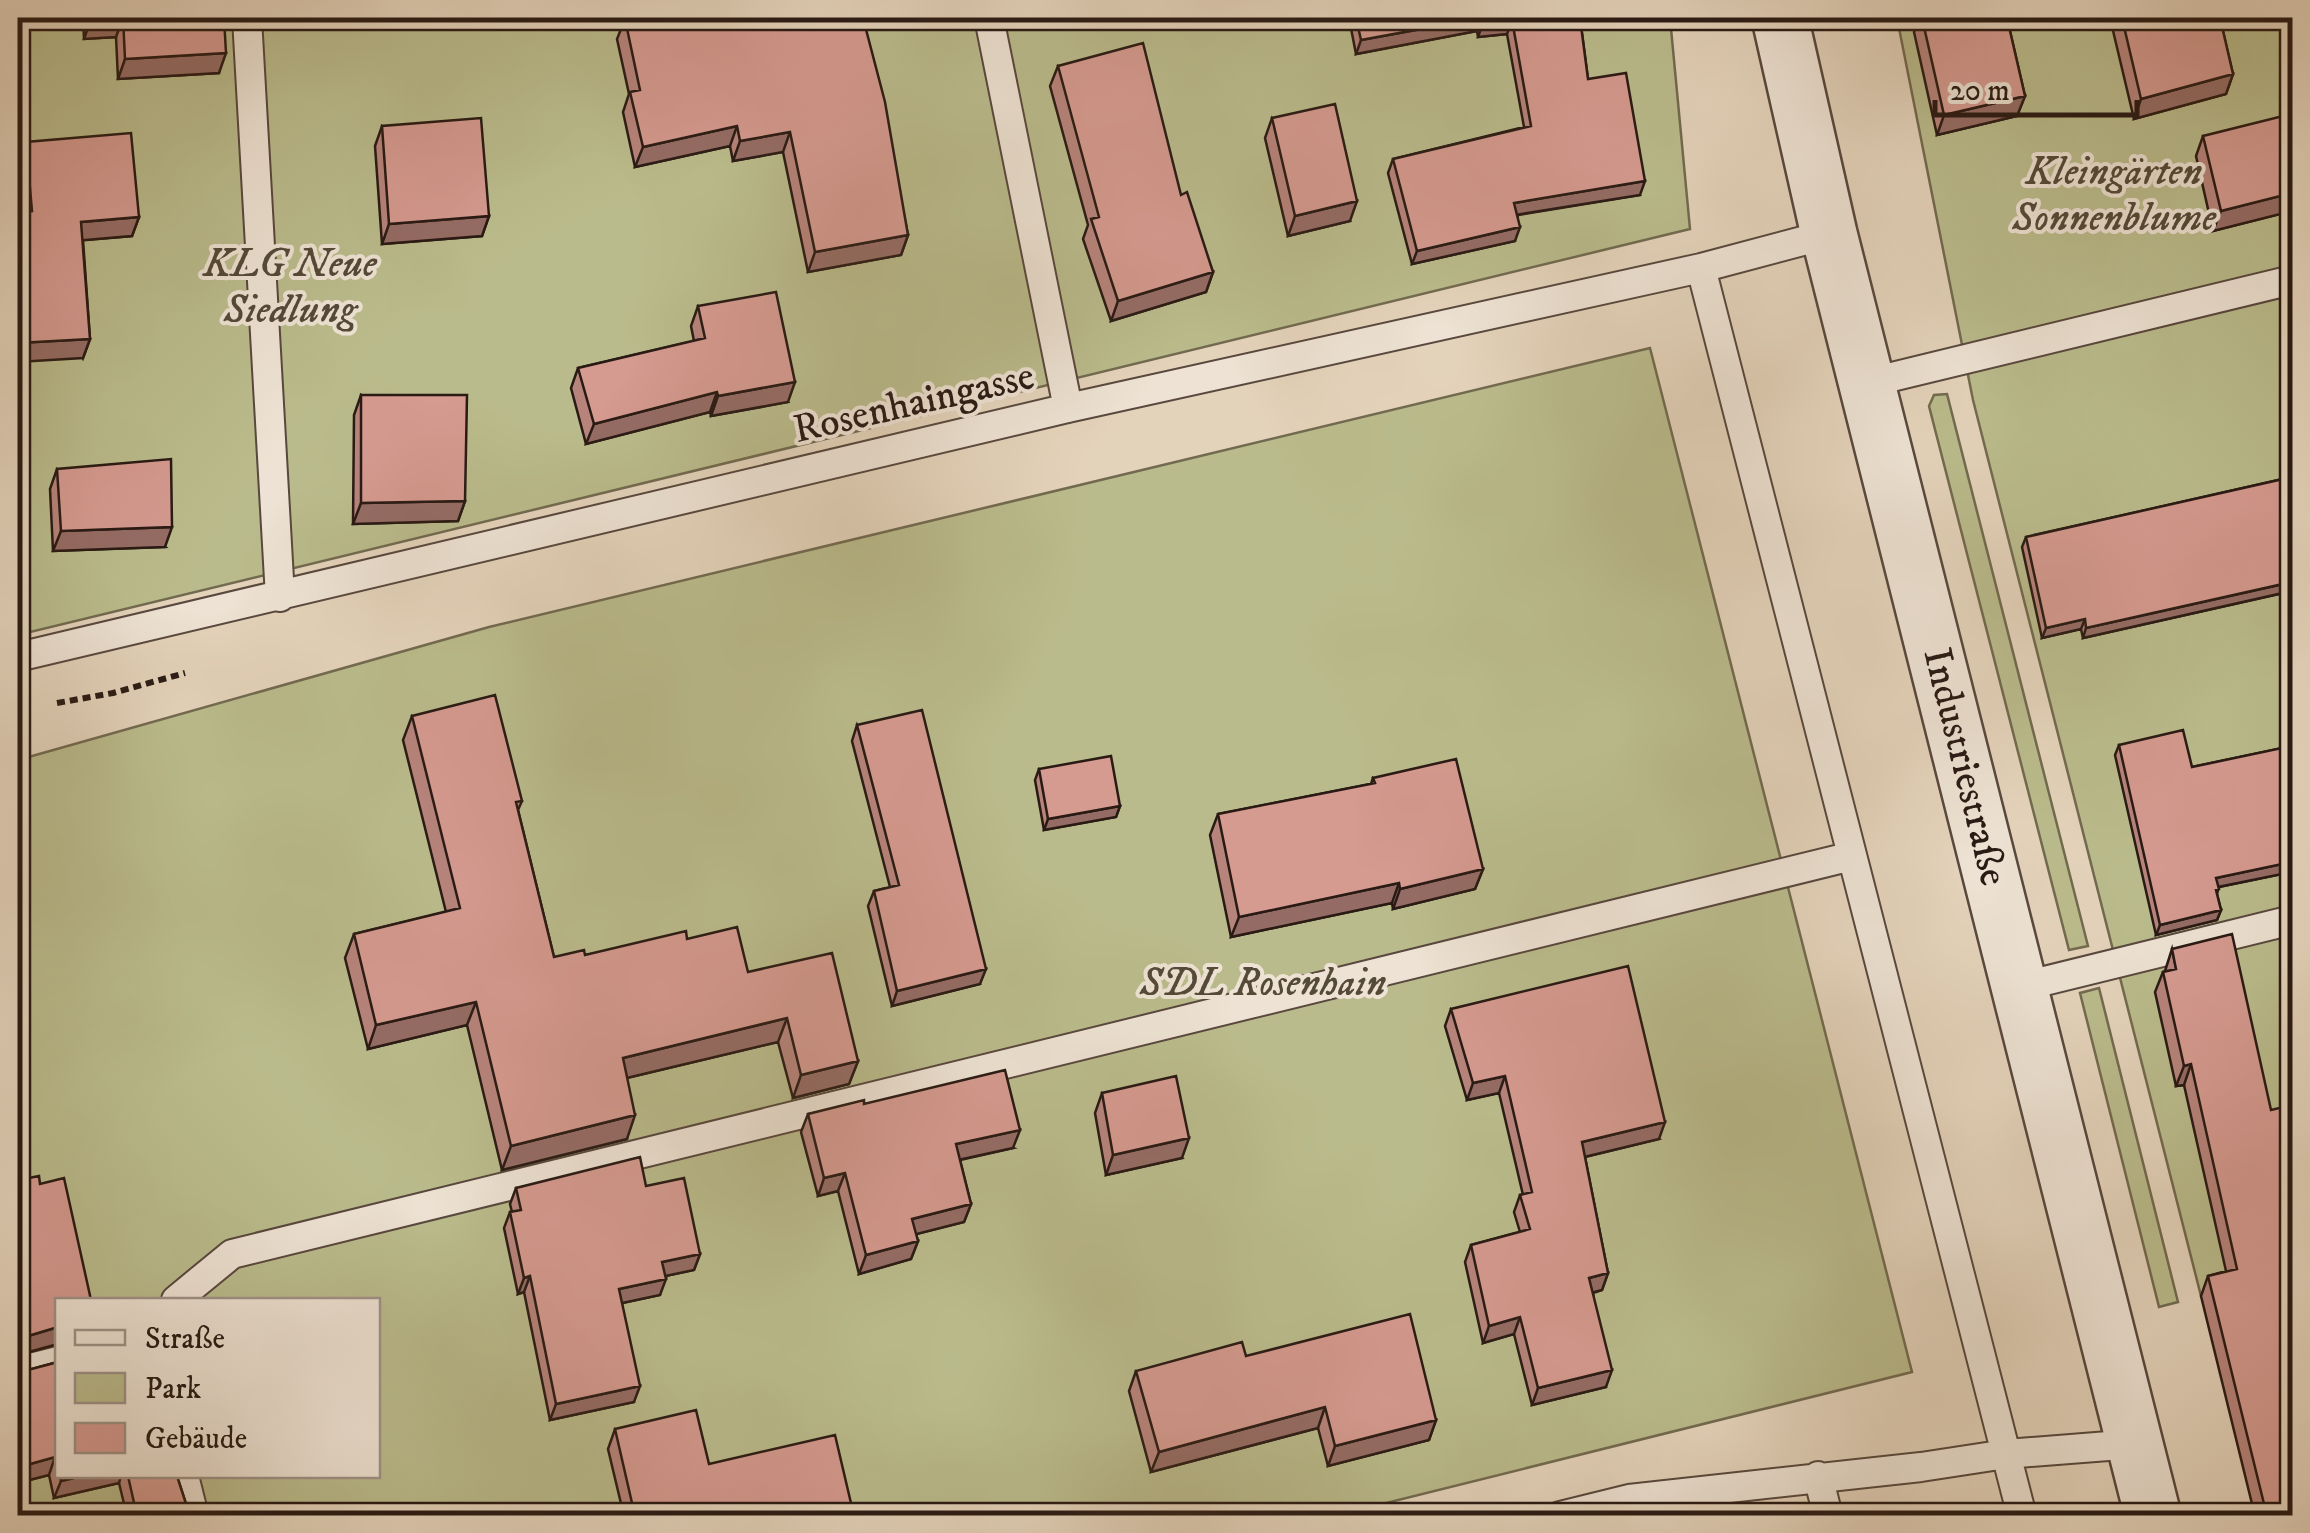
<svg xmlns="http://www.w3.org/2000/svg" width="2310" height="1533" viewBox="0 0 2310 1533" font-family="'IM FELL DW Pica',serif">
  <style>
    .green { fill: #babb8c; stroke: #726a50; stroke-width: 2.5; fill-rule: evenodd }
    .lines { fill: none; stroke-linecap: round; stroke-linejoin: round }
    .service-casing { stroke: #58483e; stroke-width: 32 }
    .tertiary-casing { stroke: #58483e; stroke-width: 60 }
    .path { stroke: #291a14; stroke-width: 6; stroke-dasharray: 8 5; stroke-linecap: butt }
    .service { stroke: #ede2d3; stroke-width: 28 }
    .tertiary { stroke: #ede2d3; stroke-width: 55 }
    .wall { fill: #b7847c; stroke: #291a14; stroke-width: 2.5 }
    .shaded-wall { fill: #956c65; stroke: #291a14; stroke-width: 2.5 }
    .building { fill: #d59a90; stroke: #291a14; stroke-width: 2.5 }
    .labels { text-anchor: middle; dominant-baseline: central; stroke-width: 8; stroke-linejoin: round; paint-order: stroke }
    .park-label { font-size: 40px; font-style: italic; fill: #544a38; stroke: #ede2d3 }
    .street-label { font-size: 40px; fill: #291a14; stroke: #ede2d3 }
  </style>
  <rect width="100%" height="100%" fill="#e4d3bb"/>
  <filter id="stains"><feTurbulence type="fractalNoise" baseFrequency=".002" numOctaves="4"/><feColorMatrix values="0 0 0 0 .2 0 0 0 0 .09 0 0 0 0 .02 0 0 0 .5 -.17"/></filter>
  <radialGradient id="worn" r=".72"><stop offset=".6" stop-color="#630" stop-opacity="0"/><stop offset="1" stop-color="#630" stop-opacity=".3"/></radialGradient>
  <path class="green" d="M18,18H1670L1690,229L18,635Z
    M1897,18H2292V1273L2201,1296L1973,400Z
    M1650,348L1912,1372L1338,1515L18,1516V760L489,627ZM58,1300H378V1476H58Z
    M1947,394L2088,946L2069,950L1929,406L1934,395Z
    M2099,988L2178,1302L2159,1307L2080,993Z"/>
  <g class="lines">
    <g class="service-casing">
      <path id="service" d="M247,18L280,597
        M989,18L1068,408
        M1701,268L2022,1516
        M1867,383L2292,280
        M18,657L1068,408L1701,268L1829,234
        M2020,987L2292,920
        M176,1300L232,1254L1852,856
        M18,1371L58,1361
        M184,1476L194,1516
        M1818,1476L1828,1516
        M1560,1516L1629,1499L1921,1467L2006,1454L2134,1444"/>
    </g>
    <g class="tertiary-casing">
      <path id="tertiary" d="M1780,18L1829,234L2153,1516"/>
    </g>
    <path class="path" d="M57,703L113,693L185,673"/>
    <use href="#service" class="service"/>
    <use href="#tertiary" class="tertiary"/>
  </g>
  <path class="wall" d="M83,18H224L219,73L118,79L116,37L84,39Z
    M863,18L908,235L901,255L808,272L783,152L733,161L730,146L635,167L623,112L629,94L617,39L625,19Z
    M1349,18H1580L1588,79L1640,195L1518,215L1515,241L1412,264L1388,173L1393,159L1524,127L1507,34L1478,37L1477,31L1356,54Z
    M1919,18H2007L2025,96L2017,116L1937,135L1914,32Z
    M2110,18H2220L2233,74L2226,94L2134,119Z
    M1058,66L1181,195L1213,272L1206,292L1111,321L1083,239L1088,225L1050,86Z
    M1272,118L1350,221L1288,236L1265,138Z
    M382,126L489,216L482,236L382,244L375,146Z
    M2203,136L2292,137V211L2213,231L2196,156Z
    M26,142L139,217L132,236L83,240L90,339L83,358L24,212L19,161Z
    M698,306L788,402L711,416L710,412L586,444L571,388L578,368L694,341L691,326Z
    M361,395L465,501L458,521L353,524L354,415Z
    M57,469L165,547L53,551L50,489Z
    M2292,477V591L2083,638L2081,629L2042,638L2022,547L2026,537Z
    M412,716L522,801L518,810L554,957L585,955L687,939L748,972L858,1061L849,1084L793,1098L778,1042L627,1078V1139L502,1170L467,1025L368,1049L345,958L354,934L446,912L403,740Z
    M857,725L980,984L892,1006L868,906L874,891L890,887L852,741Z
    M2119,745L2192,767L2292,746V872L2219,887L2217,894L2221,910L2217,920L2156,935L2115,755Z
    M1039,769L1120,806L1116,817L1044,830L1035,780Z
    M1373,778L1483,869L1475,889L1393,909L1392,903L1231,937L1210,835L1218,814L1371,784Z
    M2172,949L2292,1516H2255L2201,1296L2208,1276L2226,1271L2184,1085L2176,1086L2155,992L2163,972L2165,971Z
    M1451,1009L1659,1139L1585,1157L1608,1273L1602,1290L1593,1293L1606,1387L1532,1405L1514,1334L1483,1343L1465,1262L1471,1245L1520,1232L1514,1212L1520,1195H1523L1499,1093L1467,1100L1445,1026Z
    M1102,1093L1182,1158L1106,1175L1095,1113Z
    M864,1104L1013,1148L960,1160L971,1204L964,1222L916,1234L918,1241L911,1259L859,1274L838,1191L818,1196L801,1132L808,1114Z
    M646,1186L700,1254L694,1270L665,1276L660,1295L622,1303L634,1402L550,1420L524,1292L518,1294L504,1228L510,1212H512L510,1204L516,1188Z
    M58,1362V1476H177L190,1516H127L119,1483L54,1498L49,1475L18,1483V1367L28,1370Z
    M1136,1371L1436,1420L1429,1440L1328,1466L1318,1428L1151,1472L1129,1391Z
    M615,1429L709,1464L854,1516H624L608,1449Z"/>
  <path class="shaded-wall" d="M123,18L116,37L84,39L91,19Z
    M1482,18L1477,31L1356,54L1361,40Z
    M1512,20L1507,34L1478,37L1483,23Z
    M226,53L219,73L118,79L125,59Z
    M2233,74L2226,94L2134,119L2141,99Z
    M2025,96L2017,116L1937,135L1944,115Z
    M737,126L730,146L635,167L643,147Z
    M790,132L783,152L733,161L740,141Z
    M1645,181L1640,195L1509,216L1514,203Z
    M2292,193V211L2213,231L2221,211Z
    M1357,201L1350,221L1288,236L1295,216Z
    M489,216L482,236L382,244L389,224Z
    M139,217L132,236L74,241L81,222Z
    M1520,227L1515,241L1412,264L1417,251Z
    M908,235L901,255L808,272L815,252Z
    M1213,272L1206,292L1111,321L1118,301Z
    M90,339L83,358L18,362V343Z
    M795,382L788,402L711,416L718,396Z
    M717,392L710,412L586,444L594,424Z
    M465,501L458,521L353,524L361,503Z
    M172,527L165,547L53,551L61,531Z
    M2292,582V591L2083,638L2086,628Z
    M2085,619L2081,629L2042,638L2046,628Z
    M1120,806L1116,817L1044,830L1048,819Z
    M2292,862V872L2213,888L2216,878Z
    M1483,869L1475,889L1393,909L1400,889Z
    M1399,883L1392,903L1231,937L1239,917Z
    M2221,910L2217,920L2156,935L2160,925Z
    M986,969L980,984L892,1006L897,991Z
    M28,977L21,996L28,994L20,1014L18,1015V996L24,978Z
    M476,1002L467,1025L368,1049L376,1025Z
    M787,1018L778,1042L614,1081L623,1058Z
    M858,1061L849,1084L793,1098L801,1075Z
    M2191,1064L2184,1085L2176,1086L2184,1066Z
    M1505,1076L1499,1093L1467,1100L1473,1083Z
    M635,1115L627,1139L502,1170L511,1146Z
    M1665,1122L1659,1139L1576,1159L1582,1142Z
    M1020,1130L1013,1148L949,1162L956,1144Z
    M1189,1138L1182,1158L1106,1175L1113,1155Z
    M845,1173L838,1191L818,1196L824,1178Z
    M971,1204L964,1222L905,1237L912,1219Z
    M918,1241L911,1259L859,1274L866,1255Z
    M700,1254L694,1270L656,1278L662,1262Z
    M1608,1273L1602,1290L1583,1295L1589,1278Z
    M530,1276L524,1292L518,1294L524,1278Z
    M666,1279L660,1295L613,1305L619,1289Z
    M1520,1317L1514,1334L1483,1343L1489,1326Z
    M58,1327V1344L18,1355V1339Z
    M1612,1370L1606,1387L1532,1405L1538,1388Z
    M640,1386L634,1402L550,1420L556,1404Z
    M1325,1407L1318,1428L1151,1472L1159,1452Z
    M1436,1420L1429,1440L1328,1466L1335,1446Z
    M55,1457L49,1475L18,1483L23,1466Z
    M82,1476H121L119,1483L54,1498L61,1481Z"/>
  <path class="building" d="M123,18H224L226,53L125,59Z
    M629,18H863L885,102L908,235L815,252L790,132L740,141L737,126L643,147L630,92L640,90L625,19Z
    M1356,18H1480L1361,40Z
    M1482,18H1580L1588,79L1626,73L1645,181L1514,203L1520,227L1417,251L1393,159L1531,126L1512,20L1483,23Z
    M1922,18H2007L2025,96L1944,115Z
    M2122,18H2220L2233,74L2141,99Z
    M1143,43L1181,195L1187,192L1213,272L1118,301L1091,219L1099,217L1058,66Z
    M1335,104L1357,201L1295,216L1272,118Z
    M2287,115L2292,137V193L2221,211L2203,136Z
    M481,118L489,216L389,224L382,126Z
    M131,133L139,217L81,222L90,339L18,343V212L32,211L26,142Z
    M776,292L795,382L718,396L717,392L594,424L578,368L705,338L698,306Z
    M361,395H467L465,501L361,503Z
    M171,459L172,527L61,531L57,469Z
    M2292,477V582L2086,628L2085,619L2046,628L2026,537Z
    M495,695L522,801L516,802L554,957L584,950L585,955L686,931L687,939L737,927L748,972L832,953L858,1061L801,1075L787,1018L623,1058L635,1115L511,1146L476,1002L376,1025L354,934L460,908L412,716Z
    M922,710L986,969L897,991L874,891L899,885L857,725Z
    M2183,730L2192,767L2292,746V862L2216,878L2219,889L2216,890L2221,910L2160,925L2119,745Z
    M1111,756L1120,806L1048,819L1039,769Z
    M1456,759L1483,869L1400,889L1399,883L1239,917L1218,814L1375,783L1373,778Z
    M2232,934L2271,1110L2292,1105V1516H2267L2208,1276L2237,1269L2191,1064L2184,1066L2163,972L2176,969L2172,949Z
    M18,939L28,977L24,978L28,994L18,997Z
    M1628,966L1665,1122L1582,1142L1608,1273L1589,1278L1612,1370L1538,1388L1520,1317L1489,1326L1471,1245L1530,1229L1520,1195L1532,1192L1505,1076L1473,1083L1451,1009Z
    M1005,1070L1020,1130L956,1144L971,1204L912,1219L918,1241L866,1255L845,1173L824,1178L808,1114L864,1100V1104Z
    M1176,1076L1189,1138L1113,1155L1102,1093Z
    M640,1157L646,1186L684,1178L700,1254L662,1262L666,1279L619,1289L640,1386L556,1404L530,1276L524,1278L510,1212L521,1210L516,1188Z
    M39,1176L40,1184L64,1178L91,1300H58V1327L18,1339V1180Z
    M1410,1314L1436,1420L1335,1446L1325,1407L1159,1452L1136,1371L1242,1342L1246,1356Z
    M58,1362V1467L55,1457L23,1466L18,1442V1367L28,1370Z
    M696,1410L709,1464L835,1435L854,1516H635L615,1429Z
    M60,1476H82L61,1481Z
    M128,1476H177L190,1516H137Z
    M1727,1511L1728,1516H1705Z"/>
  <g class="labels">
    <g class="park-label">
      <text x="2114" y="173">Kleingärten<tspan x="2114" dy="46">Sonnenblume</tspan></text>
      <text x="290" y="265">KLG Neue<tspan x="290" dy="46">Siedlung</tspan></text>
      <text x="1263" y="984">SDL Rosenhain</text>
    </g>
    <g class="street-label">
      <text transform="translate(914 404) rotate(-13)">Rosenhaingasse</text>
      <text transform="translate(1964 767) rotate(76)">Industriestraße</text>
    </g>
  </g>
  <rect width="2310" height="1533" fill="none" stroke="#e4d3bb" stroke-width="60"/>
  <rect x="20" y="20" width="2270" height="1493" fill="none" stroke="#291a14" stroke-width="5"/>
  <rect x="30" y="30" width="2250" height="1473" fill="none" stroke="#291a14" stroke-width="2.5"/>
  <rect x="55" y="1298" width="325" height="180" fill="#ede2d3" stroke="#9f9287" stroke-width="2.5"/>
  <rect x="75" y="1330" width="50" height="15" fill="#ede2d3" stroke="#9f9287" stroke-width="2.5"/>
  <text x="145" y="1348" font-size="30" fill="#291a14">Straße</text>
  <rect x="75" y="1373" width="50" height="30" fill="#babb8c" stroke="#9f9287" stroke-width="2.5"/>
  <text x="145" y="1398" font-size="30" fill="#291a14">Park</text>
  <rect x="75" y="1423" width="50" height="30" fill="#d59a90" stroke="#9f9287" stroke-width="2.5"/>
  <text x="145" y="1448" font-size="30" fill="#291a14">Gebäude</text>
  <path d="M1935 100v15h202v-15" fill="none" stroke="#291a14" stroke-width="5"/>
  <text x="1950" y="100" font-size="30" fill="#291a14" stroke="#ede2d3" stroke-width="8" paint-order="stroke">20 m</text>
  <rect width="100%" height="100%" filter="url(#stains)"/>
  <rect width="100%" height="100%" fill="url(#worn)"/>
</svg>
